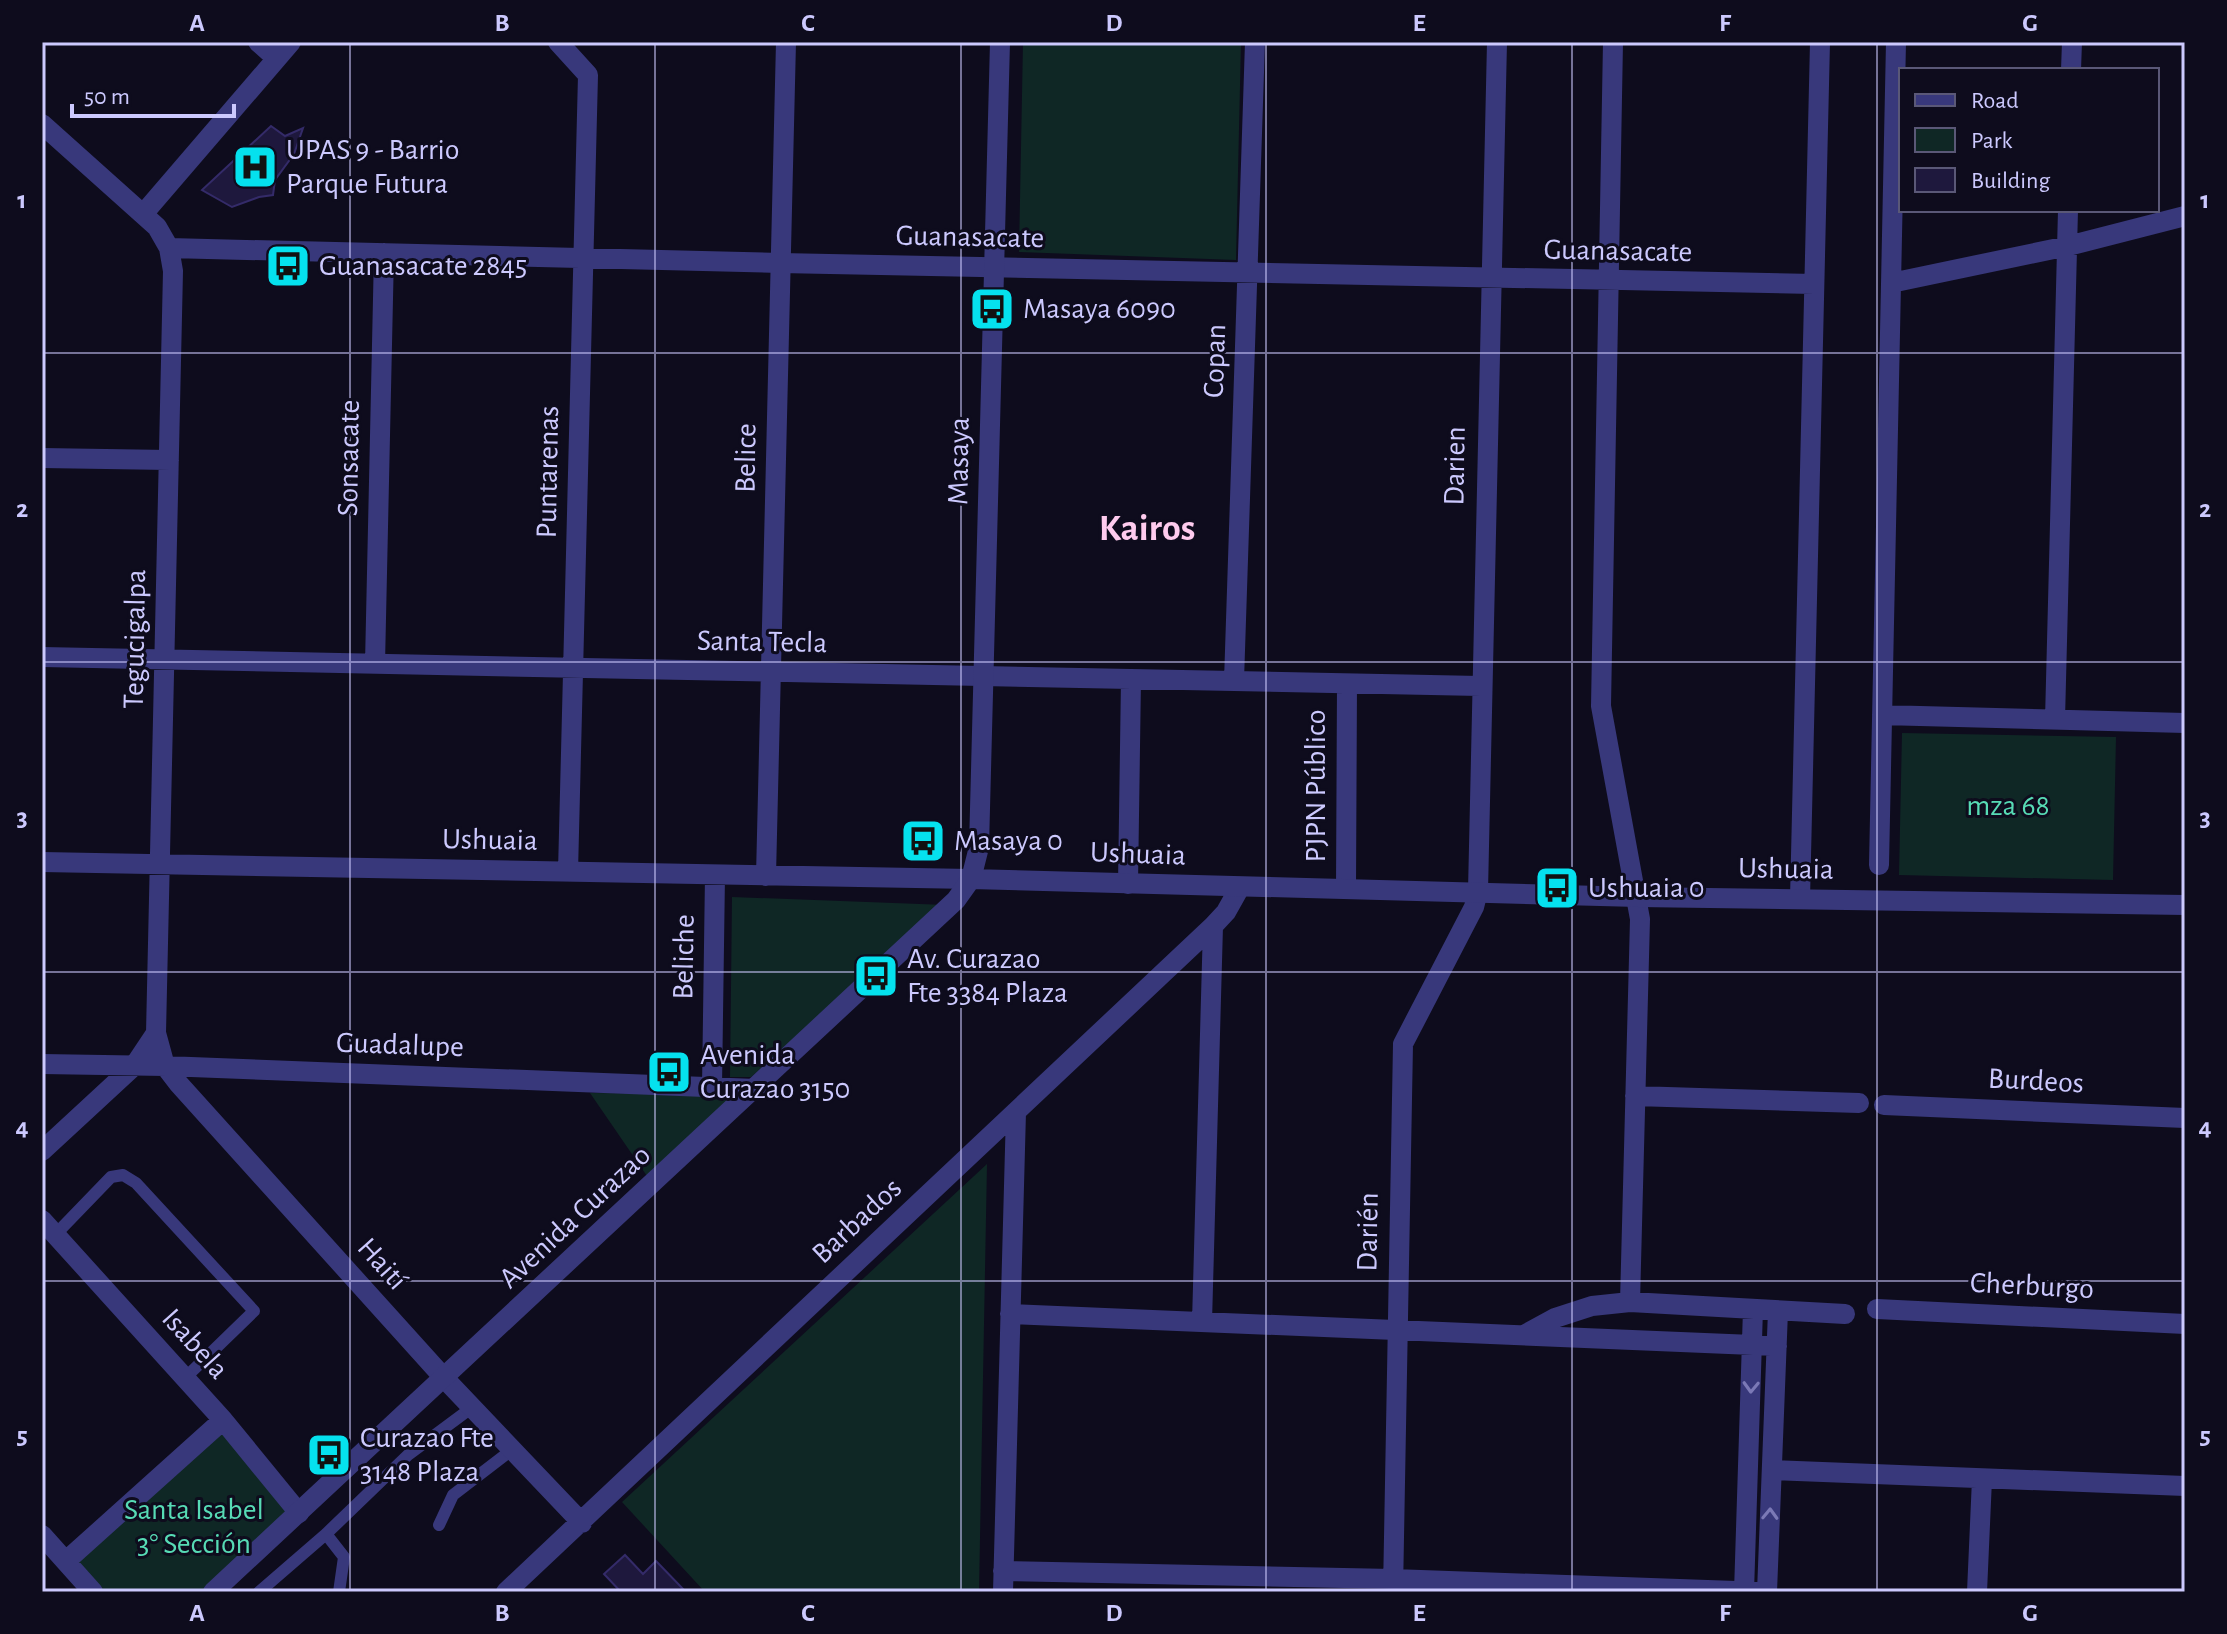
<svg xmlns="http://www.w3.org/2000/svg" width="2227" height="1634" viewBox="0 0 2227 1634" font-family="'Alegreya Sans',sans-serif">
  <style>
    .green { fill: #0f2725 }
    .building { fill: #1e183d; stroke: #342b69; stroke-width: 2 }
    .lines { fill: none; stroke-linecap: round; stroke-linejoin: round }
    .service { stroke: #38387b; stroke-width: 12 }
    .minor { stroke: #38387b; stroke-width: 20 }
    .tertiary { stroke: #38387b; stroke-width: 20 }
    .oneway { stroke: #7b79b6 }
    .grid { fill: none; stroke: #ccc9fe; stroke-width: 2; stroke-opacity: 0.55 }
    .labels { text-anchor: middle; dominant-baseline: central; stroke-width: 6; stroke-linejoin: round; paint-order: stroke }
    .poi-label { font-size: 30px; fill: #ccc9fe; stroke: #0e0c1d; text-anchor: start }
    .street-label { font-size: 30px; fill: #ccc9fe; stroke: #0e0c1d }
    .park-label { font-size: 30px; fill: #57dbb5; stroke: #0e0c1d }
    .district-label { font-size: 38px; font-weight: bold; fill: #fecbee; stroke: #0e0c1d }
    .neatline { fill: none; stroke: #ccc9fe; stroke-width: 3 }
    .grid-label { font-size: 26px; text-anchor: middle; font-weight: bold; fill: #ccc9fe }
  </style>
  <rect width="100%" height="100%" fill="#0e0c1d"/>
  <path class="green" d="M1023,42H1241L1236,260L1019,252Z
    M1902,733L2116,737L2113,880L1899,875Z
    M732,897L946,905L864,981L751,1077H730Z
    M590,1093L734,1094L647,1176Z
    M987,1164L979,1592H705L622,1502Z
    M222,1430L294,1509L203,1592H97L72,1565Z"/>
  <path class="building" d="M271,126L285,136L303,128L294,154L275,180L273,195L259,197L232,207L202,190Z
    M625,1555L643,1574L656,1561L686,1592H621L604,1574Z"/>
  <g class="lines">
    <path class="service" d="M55,1235L111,1177L123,1175L136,1183L254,1311L185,1378
      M439,1525L453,1495L513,1449
      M326,1534L344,1557L339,1592
      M259,1592L326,1534L408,1455L474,1406"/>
    <path class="minor" d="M258,42L276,58
      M558,42L588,75L568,872
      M1613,42L1601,706L1640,919L1630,1302
      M2071,70L2072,42
      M42,124L157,227L169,248L173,271L156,1033L165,1066L178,1083L445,1379L582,1523
      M144,213L291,42
      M169,248L780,263L1814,284
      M1891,283L2068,246L2185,216
      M42,458L169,460
      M42,657L1480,686
      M375,664L384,253
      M1234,681L1255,42
      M1882,715L2185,723
      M2055,720L2068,210
      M42,862L971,879
      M1879,865L1896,42
      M766,876L786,42
      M1128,884L1131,679
      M1346,888L1347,684
      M1800,899L1820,42
      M42,1064L165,1066L756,1089
      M712,1087L715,875
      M1635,1096L1859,1103
      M1884,1105L2185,1118
      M42,1151L134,1066L156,1033
      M42,1220L223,1420L299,1513
      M1877,1309L2185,1324
      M1010,1314L1777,1346
      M1202,1322L1213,926
      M1524,1335L1555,1318L1592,1306L1630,1302L1845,1314
      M1772,1470L2185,1486
      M42,1535L93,1592
      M66,1561L223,1420
      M1003,1571L1393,1579L1764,1592
      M506,1592L1213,926L1226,912L1240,887
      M1003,1592L1016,1112
      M1393,1592L1403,1044L1474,907L1478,891L1497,42
      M1744,1592L1753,1309
      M1767,1592L1778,1311
      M1977,1592L1982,1479"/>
    <path class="tertiary" d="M971,879L1638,897L2185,905
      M213,1592L956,900L971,879L979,847L1000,42"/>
  </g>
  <defs><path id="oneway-chevron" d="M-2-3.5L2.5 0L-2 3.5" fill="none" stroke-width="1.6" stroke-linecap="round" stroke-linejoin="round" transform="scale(2)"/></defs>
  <g class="oneway">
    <use href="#oneway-chevron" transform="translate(1751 1387) rotate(92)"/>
    <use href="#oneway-chevron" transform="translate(1770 1514) rotate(-88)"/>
  </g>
  <path class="grid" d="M350,42V1592M655,42V1592M961,42V1592M1266,42V1592M1572,42V1592M1877,42V1592M42,353H2185M42,662H2185M42,972H2185M42,1281H2185"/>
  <defs>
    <g id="hospital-square" transform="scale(2.3)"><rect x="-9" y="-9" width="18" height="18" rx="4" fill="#05e1ee" stroke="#0e0c1d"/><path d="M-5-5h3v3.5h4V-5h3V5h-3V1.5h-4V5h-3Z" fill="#111"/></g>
    <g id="bus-square" transform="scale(2.3)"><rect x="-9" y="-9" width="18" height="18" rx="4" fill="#05e1ee" stroke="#0e0c1d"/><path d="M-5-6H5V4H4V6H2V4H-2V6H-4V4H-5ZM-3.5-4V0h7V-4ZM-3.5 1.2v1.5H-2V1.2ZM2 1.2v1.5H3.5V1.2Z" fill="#111"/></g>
  </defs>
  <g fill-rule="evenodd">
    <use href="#hospital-square" x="255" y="167"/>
    <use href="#bus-square" x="288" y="266"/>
    <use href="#bus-square" x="992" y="309"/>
    <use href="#bus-square" x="923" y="841"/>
    <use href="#bus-square" x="1557" y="888"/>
    <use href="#bus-square" x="876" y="976"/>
    <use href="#bus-square" x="669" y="1072"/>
    <use href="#bus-square" x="329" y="1455"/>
  </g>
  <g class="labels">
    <g class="poi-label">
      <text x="286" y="150">UPAS 9 - Barrio<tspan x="286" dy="34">Parque Futura</tspan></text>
      <text x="319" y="266">Guanasacate 2845</text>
      <text x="1023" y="309">Masaya 6090</text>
      <text x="954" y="841">Masaya 0</text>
      <text x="1588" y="888">Ushuaia 0</text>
      <text x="907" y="959">Av. Curazao<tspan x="907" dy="34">Fte 3384 Plaza</tspan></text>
      <text x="700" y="1055">Avenida<tspan x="700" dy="34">Curazao 3150</tspan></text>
      <text x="360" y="1438">Curazao Fte<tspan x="360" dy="34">3148 Plaza</tspan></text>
    </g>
    <g class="street-label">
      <text transform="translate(970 237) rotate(1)">Guanasacate</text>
      <text transform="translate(1618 251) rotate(1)">Guanasacate</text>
      <text transform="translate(1215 361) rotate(-88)">Copan</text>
      <text transform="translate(349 458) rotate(-89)">Sonsacate</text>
      <text transform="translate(746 458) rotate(-89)">Belice</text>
      <text transform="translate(959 461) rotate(-89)">Masaya</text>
      <text transform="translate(1455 466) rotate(-89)">Darien</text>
      <text transform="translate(548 472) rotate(-89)">Puntarenas</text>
      <text transform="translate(135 639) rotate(-89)">Tegucigalpa</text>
      <text transform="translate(762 642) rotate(1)">Santa Tecla</text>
      <text transform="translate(1316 786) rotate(-90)">PJPN Público</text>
      <text transform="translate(490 840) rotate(1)">Ushuaia</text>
      <text transform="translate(1138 854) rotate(2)">Ushuaia</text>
      <text transform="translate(1786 869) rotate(1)">Ushuaia</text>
      <text transform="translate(684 957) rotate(-89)">Beliche</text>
      <text transform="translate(400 1045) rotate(2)">Guadalupe</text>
      <text transform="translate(2036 1081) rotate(3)">Burdeos</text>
      <text transform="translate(575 1217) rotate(-43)">Avenida Curazao</text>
      <text transform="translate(857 1221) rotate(-43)">Barbados</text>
      <text transform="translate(1368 1232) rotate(-89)">Darién</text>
      <text transform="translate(382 1264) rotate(48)">Haití</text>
      <text transform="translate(2032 1286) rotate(3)">Cherburgo</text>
      <text transform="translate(195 1344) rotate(48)">Isabela</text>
    </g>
    <g class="park-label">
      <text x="2008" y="806">mza 68</text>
      <text x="194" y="1510">Santa Isabel<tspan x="194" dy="34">3° Sección</tspan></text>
    </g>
    <g class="district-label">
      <text x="1147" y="529">Kairos</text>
    </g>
  </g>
  <rect width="2227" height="1634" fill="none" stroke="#0e0c1d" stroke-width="88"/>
  <rect x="1899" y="68" width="260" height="144" fill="#0e0c1d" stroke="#5a5877" stroke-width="2"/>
  <rect x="1915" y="94" width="40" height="12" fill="#38387b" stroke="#5a5877" stroke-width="2"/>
  <text x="1971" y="108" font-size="24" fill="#ccc9fe">Road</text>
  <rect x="1915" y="128" width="40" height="24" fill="#0f2725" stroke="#5a5877" stroke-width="2"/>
  <text x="1971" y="148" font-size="24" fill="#ccc9fe">Park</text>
  <rect x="1915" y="168" width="40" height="24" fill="#1e183d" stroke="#5a5877" stroke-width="2"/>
  <text x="1971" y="188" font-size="24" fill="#ccc9fe">Building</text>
  <path d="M72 104v12h162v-12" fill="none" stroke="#ccc9fe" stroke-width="4"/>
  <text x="84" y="104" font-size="24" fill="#ccc9fe" stroke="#0e0c1d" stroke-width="6" paint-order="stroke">50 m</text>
  <rect x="44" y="44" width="2139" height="1546" class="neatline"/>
  <g class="grid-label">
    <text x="197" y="31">A</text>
    <text x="502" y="31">B</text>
    <text x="808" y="31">C</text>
    <text x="1114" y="31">D</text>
    <text x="1419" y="31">E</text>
    <text x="1725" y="31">F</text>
    <text x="2030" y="31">G</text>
    <text x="22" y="208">1</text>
    <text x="2205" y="208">1</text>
    <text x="22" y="517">2</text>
    <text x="2205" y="517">2</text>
    <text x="22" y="826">3</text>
    <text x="2205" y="826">3</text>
    <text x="22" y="1135">4</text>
    <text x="2205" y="1135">4</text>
    <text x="22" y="1444">5</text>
    <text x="2205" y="1444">5</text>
    <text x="197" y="1621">A</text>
    <text x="502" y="1621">B</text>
    <text x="808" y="1621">C</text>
    <text x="1114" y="1621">D</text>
    <text x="1419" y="1621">E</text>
    <text x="1725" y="1621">F</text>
    <text x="2030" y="1621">G</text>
  </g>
</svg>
